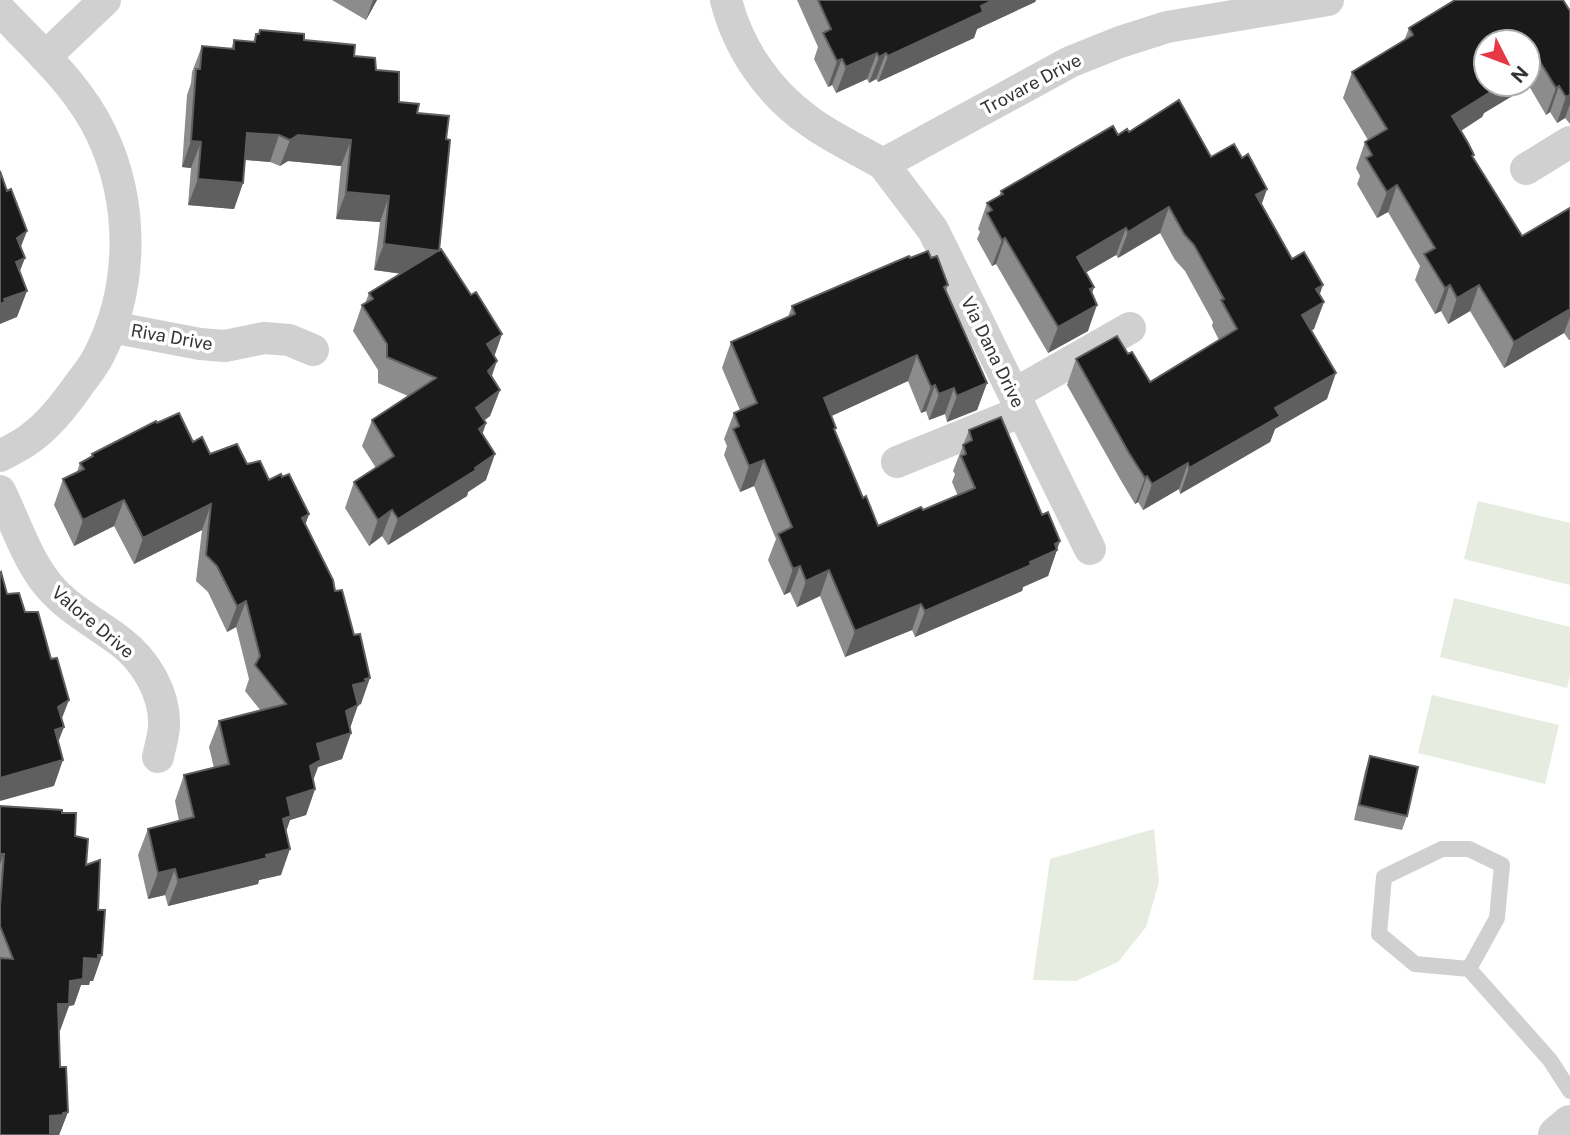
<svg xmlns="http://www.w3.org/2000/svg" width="1570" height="1135" viewBox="0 0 1570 1135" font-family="'Public Sans',sans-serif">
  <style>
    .green { fill: #e6ecdf }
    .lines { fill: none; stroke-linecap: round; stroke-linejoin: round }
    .service { stroke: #d0d0d0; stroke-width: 16 }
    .minor { stroke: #d0d0d0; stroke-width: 32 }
    .tertiary { stroke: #d0d0d0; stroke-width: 38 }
    .wall { fill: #8c8c8c }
    .shaded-wall { fill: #5f5f5f }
    .building { fill: #1a1a1a; stroke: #5f5f5f; stroke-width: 2 }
    .labels { text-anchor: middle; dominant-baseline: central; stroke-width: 7; stroke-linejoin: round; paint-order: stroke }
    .street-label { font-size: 18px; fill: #333; stroke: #fff }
  </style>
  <rect width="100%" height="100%" fill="#fff"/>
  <path class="green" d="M1478,501L1570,523V585L1464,559Z
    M1454,598L1570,627V675L1567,688L1440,657Z
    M1432,695L1559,725L1545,784L1418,753Z
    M1154,829L1159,882L1146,927L1118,962L1076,981L1033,980L1050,859Z"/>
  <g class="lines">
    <path class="service" d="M1469,969L1497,918L1502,865L1469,849H1442L1384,877L1379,934L1415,964L1469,969L1550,1060L1570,1091"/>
    <path class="minor" d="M726,0C738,48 768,92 809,121C832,138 859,150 883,164
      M0,10C36,48 79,86 101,133C134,202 134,287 99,355C94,366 85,376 78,386C66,403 50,424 32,437C23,445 10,450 0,456
      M45,57L105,0
      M883,164L1070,62L1120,42L1167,27L1328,0
      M883,164L933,230L1090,549
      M1526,169L1570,142
      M111,327L200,344L225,346L264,338L289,340L313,350
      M1014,394L1130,328
      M897,462L1008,417
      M0,491C15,522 27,560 49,586C69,610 98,624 121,642C146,661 165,694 164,725C164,735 160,747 158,757"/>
    <path class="tertiary" d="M1557,1135L1570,1124"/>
  </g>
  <path class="wall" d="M332,0H377L366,20Z
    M797,0H1036L1035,2L977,29L974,38L878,82L876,79L869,83L867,79L836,93L832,85L828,87L814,59L818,47Z
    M1570,11V124L1565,118L1557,123L1550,112L1546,115L1529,86L1484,113L1482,117L1461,131L1473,158L1522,236L1570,208V340H1569L1564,333L1504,368L1470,311L1448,324L1441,311L1435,314L1415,280L1420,266L1388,212L1377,218L1357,184L1360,176L1356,168L1365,142L1368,140L1343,98L1352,72L1404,41L1409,28Z
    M256,34L304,40L354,56L376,70L399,102L417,113L446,139L438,251L471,295L502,334L494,356L492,377L500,390L490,416L484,420L486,423L482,435L486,480L468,492L467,496L388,545L382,536L369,546L345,508L354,482L376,468L362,446L372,420L408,396L378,383V370L353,331L362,305L365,304L369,293L401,274L374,270L380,222L336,219L341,166L288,161L280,166L270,162L245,160L243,183L234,209L188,205L191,168L182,167L187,95L191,83L192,72L202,46L231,49L234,40L253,42Z
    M1129,132L1211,157L1262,205L1292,259L1319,295L1314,329L1311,330L1327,399L1275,429L1270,442L1180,494L1179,489L1143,510L1138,502L1135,504L1120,479L1067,385L1076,359L1128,354L1150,382L1219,340L1212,326L1213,322L1185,271L1175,260L1160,233L1118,258L1116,255L1086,272L1094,287L1092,293L1088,331L1048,353L996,264L992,266L977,239L980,232L978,229L987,203L999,197L1001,191L1118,135Z
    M910,258H931L948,285L946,291L987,383L977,410L947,422L945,414L929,420L926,411L921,413L908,381L831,416L835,432L863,498L878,526L923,510L958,496L952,482L955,474L953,471L969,430L1042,515L1057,550L1048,576L1023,587L1022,591L915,637L912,630L845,657L820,596L797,607L790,592L784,595L768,560L776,539L754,486L740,492L724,455L727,446L724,439L734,413L740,410L722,368L731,342L788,317L792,306Z
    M157,423L193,442L210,454L247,464L269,480L282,477L309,514L305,525L361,704L358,705L350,728L351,733L342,759L318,767L313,780L315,789L306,815L290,820L286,832L281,875L259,880L258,884L168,906L165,895L148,899L138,855L148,829L179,821L175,801L184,775L214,768L209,747L219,721L261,711L245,691L249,679L236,627L227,632L208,592L196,581L202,530L134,564L114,526L74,546L54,505L63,479L77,472L80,463L90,458L92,454Z
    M1370,756L1407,816L1402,830L1354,820L1365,771Z
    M0,806L62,813L75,836L86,865L98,910L102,955L93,981H90L89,985H81L74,1005L69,1006L59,1030L60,1067L68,1112L59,1135H0Z"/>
  <path class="shaded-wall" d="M373,0H377L366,20Z
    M993,0H1036L1035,2L977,29L974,38L878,82L888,56Z
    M877,53L867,79L836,93L846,67Z
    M886,53L876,79L869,83L879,57Z
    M842,59L832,85L828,87L837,61Z
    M1539,60L1529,86L1484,113L1482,117L1443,142L1452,116L1498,84H1528V66Z
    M1559,86L1550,112L1546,115L1556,88Z
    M1570,95V104L1565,118L1557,123L1566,97Z
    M247,133L279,135L270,162L238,159Z
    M298,135L351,140L341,166L288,161L280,166L290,140Z
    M191,141L201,142L191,168L182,167Z
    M198,179L243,183L234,209L188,205Z
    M1397,185L1388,212L1377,218L1387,192Z
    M1267,189L1258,215L1256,195Z
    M346,192L389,196L380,222L336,219Z
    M1169,207L1160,233L1118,258L1128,232Z
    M1126,228L1116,255L1068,283L1077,257Z
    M27,231L17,257V238Z
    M1005,238L996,264L992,266L1002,240Z
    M384,244L439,251L429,277L374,270Z
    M25,258L15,284L16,262Z
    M1323,285L1315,308L1324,302L1314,329L1293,341L1302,315L1316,289Z
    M1450,285L1441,311L1435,314L1445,288Z
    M1479,285L1470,311L1448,324L1457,298Z
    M1094,287L1085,312L1097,305L1088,331L1048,353L1058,327L1090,289Z
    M27,291L17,317L0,324V304L4,299Z
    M1570,309V317L1564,333L1504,368L1514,342Z
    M502,334L493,360L487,344Z
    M917,355L908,381L814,424L824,398Z
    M497,361L488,387V371Z
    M1336,373L1327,399L1275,429L1270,442L1180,494L1189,468L1275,408Z
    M987,383L977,410L947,422L957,396Z
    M935,385L926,411L921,413L931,387Z
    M954,388L945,414L929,420L939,394Z
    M500,390L490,416L467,434L476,408Z
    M486,423L477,450L479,429Z
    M495,454L486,480L468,492L467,496L388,545L398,519Z
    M764,460L754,486L740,492L749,466Z
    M1188,463L1179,489L1143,510L1152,484Z
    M1147,476L1138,502L1135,504L1145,478Z
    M124,500L114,526L74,546L83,520Z
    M211,504L202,530L134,564L143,538Z
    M392,510L382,536L369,546L378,520Z
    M309,514L300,540L302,518Z
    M1060,541L1048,576L1023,587L1022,591L915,637L925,611L1030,562L1055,544Z
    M800,566L790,592L784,595L793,569Z
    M829,570L820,596L797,607L806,581Z
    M246,601L236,627L227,632L237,606Z
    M921,604L912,630L845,657L855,631Z
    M370,678L361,704L358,705L349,731L336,737L353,685Z
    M69,700L59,726L58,707Z
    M64,727L54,753L55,730Z
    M351,733L342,759L318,767L311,786L301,793L317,744Z
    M63,760L54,786L0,801V778Z
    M315,789L306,815L290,820L282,842L273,845L287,798Z
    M290,849L281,875L259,880L258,884L168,906L178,880Z
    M0,854H4L0,864Z
    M175,869L165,895L148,899L158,873Z
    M98,955H102L93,981H90L89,985H81L74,1005L69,1006L60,1031L48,1030L58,1004L84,958Z
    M68,1112L59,1135H43L50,1116Z"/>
  <path class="building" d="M818,0H993L981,6L983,12L888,56L886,53L879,57L877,53L846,67L842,59L837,61L823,33L831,29Z
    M1455,0H1563L1570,11V95L1566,97L1559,86L1556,88L1539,60L1528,66V42H1486V84H1498L1490,88L1492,91L1452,116L1468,143L1474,155L1472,156L1522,236L1570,208V309L1514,342L1479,285L1457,298L1450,285L1445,288L1424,254L1435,248L1397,185L1387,192L1366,158L1372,155L1365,142L1387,129L1352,72L1413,35L1409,28Z
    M260,30L304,34V40L355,45L354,56L375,58L376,70L399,72V102L419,104L417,113L449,116L446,139L450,140L439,251L384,244L389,196L346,192L351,140L298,135L290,140L279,135L247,133L243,183L198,179L201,142L191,141L196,69H200L202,46L234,49V40L255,42L256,34H259Z
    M1179,100L1211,157L1234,144L1242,158L1248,154L1267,189L1256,195L1292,259L1304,252L1323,285L1316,289L1324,302L1302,315L1336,373L1275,408L1280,416L1189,468L1188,463L1152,484L1147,476L1145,478L1129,453L1076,359L1117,336L1128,354L1132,352L1150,382L1237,329L1221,300L1224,299L1194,245L1184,234L1169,207L1128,232L1126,228L1077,257L1094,287L1090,289L1097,305L1058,327L1005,238L1002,240L987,213L992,210L987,203L1003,194L1001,191L1113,126L1118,135L1127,129L1129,132Z
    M0,171L7,191L11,189L27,231L17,238L25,258L16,262L27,291L4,299L5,302L0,304Z
    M441,249L471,295L476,292L502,334L487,344L497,361L488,371L500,390L476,408L486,423L479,429L495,454L475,468L476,470L398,519L392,510L378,520L354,482L394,456L372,420L436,378L387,357V344L362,305L373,299L369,293Z
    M928,251L931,258L937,256L948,285L944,287L987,383L957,396L954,388L939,394L935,385L931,387L917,355L824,398L836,428L834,429L839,441L863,498L866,496L878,526L921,507L923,510L975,488L961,456L966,454L963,445L972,440L969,430L1001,417L1042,515L1048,512L1060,541L1055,544L1057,550L1030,562L1031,565L925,611L921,604L855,631L829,570L806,581L800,566L793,569L778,534L792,527L764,460L749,466L733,429L739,426L734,413L757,403L731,342L795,314L792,306L909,256L910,258Z
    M179,413L193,442L202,437L210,454L237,444L247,464L260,461L269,480L281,474L282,477L289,474L309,514L302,518L333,580L335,591L342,590L354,635L360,634L370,678L365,679L366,682L353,685L358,705L346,711L351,733L317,744L321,760L310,766L315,789L287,798L291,816L283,819L290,849L266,855L267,858L178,880L175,869L158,873L148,829L194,817L184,775L229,764L219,721L286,704L255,665L260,656L246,601L237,606L217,566L206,555L211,504L143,538L124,500L83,520L63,479L84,469L80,463L93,456L92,454L156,421L157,423Z
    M1,572L7,594L19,593L25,612H38L51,659L57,658L69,700L58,707L64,727L55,730L63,760L0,778V573Z
    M1370,756L1418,767L1407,816L1359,805Z
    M0,806L62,810V813H76L75,836L88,839L86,865L100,860L98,910H105L102,955H98V959L84,958L83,979L70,981L69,1004H58L60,1067H66L68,1112L63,1113V1115L50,1116V1135H0V958L13,959L0,926V907L4,854H0Z"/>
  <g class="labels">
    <g class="street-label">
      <text transform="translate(1031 84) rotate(-28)">Trovare Drive</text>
      <text transform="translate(172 337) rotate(10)">Riva Drive</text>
      <text transform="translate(993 352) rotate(64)">Via Dana Drive</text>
      <text transform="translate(93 622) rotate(40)">Valore Drive</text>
    </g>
  </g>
  <g transform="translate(1507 63) rotate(132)"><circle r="33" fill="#ffffff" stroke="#adadad" stroke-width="2"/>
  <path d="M0-5L12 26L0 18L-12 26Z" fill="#e63946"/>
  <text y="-10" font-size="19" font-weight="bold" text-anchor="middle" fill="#333333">N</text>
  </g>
</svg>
